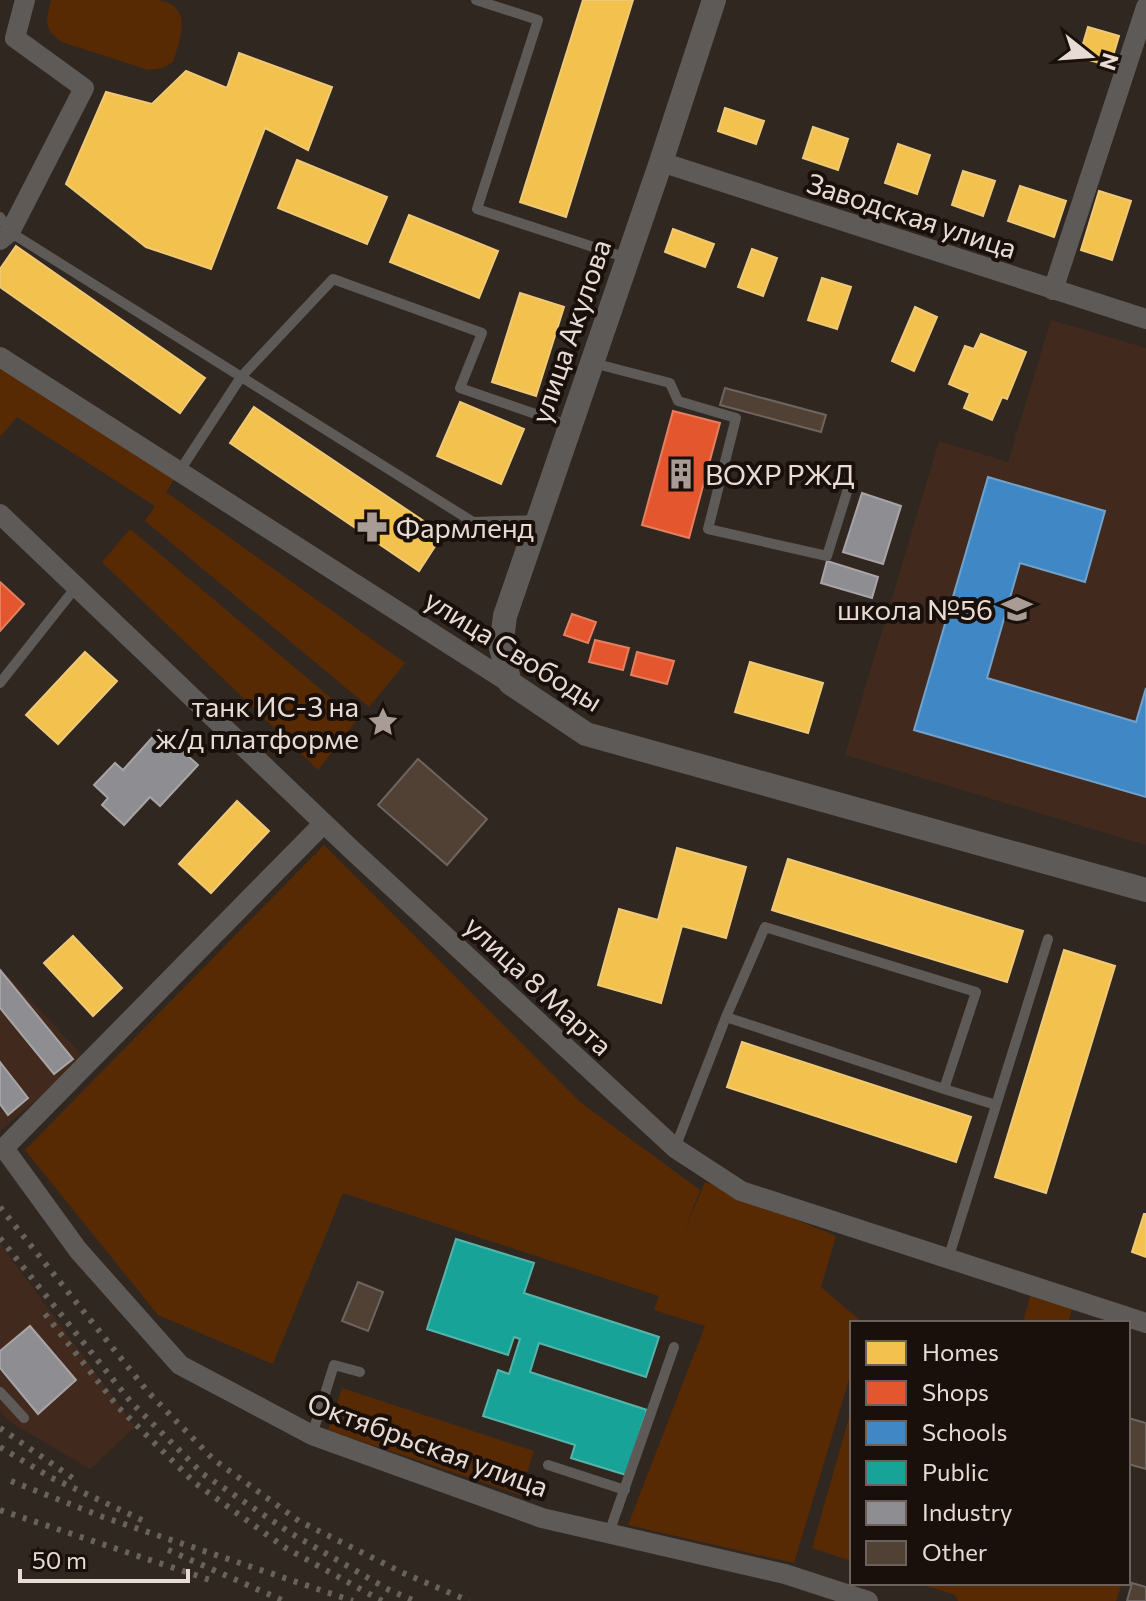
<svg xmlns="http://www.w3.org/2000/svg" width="1146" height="1601" viewBox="0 0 1146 1601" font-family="Commissioner,sans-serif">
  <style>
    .built { fill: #412a1d }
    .green { fill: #572a04 }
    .homes { fill: #f2c14e; stroke: #efc976; stroke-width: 2 }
    .shops { fill: #e4572e; stroke: #e57f60; stroke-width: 2 }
    .schools { fill: #3f88c5; stroke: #72a1ca; stroke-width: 2 }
    .public { fill: #17a398; stroke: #56b4aa; stroke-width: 2 }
    .industry { fill: #8d8d92; stroke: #a8a4a6; stroke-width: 2 }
    .building { fill: #514135; stroke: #6e6560; stroke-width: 2 }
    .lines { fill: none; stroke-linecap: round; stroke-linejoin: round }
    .service { stroke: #5e5a57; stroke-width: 10 }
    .minor { stroke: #5e5a57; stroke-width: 20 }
    .tertiary { stroke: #5e5a57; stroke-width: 24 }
    .rail { stroke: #68625d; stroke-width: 6; stroke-dasharray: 4 8; stroke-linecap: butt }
    .labels { text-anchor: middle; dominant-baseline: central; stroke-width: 8; stroke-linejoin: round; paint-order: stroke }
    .street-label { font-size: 28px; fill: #e8dbd4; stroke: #19100b }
    .poi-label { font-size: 28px; fill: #e8dbd4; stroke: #19100b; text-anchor: start }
  </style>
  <rect width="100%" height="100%" fill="#312721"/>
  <path class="built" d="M1051,320L1146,348V845L845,755L939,441L1008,462Z
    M0,968L85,1058L0,1131Z
    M0,1243L135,1427L90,1469L9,1421L0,1411Z"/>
  <path class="green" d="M51,0H158C162,1 167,2 171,4C191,17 178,44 173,62L163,68L148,70L62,42C43,28 46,22 51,0Z
    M0,368L175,478L166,492L405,663L369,707L145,521L155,506L17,417L0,437Z
    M130,529L357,720L318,770L102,562Z
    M324,845L580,1102L700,1190L683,1235L705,1182L836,1236L821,1287L863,1323H852V1369L794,1563L628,1525L705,1326L654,1310L659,1296L343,1193L273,1364L158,1315L25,1150Z
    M1030,1296L1072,1309L1068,1323H1023Z
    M342,1388L534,1451L520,1495L328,1430Z
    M852,1407V1561L812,1548Z
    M918,1583H1122L1116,1601H958L955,1595Z"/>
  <path class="homes" d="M583,0H633L566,217L520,202Z
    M1088,27L1119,36L1110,66L1079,57Z
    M239,53L332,87L308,150L265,128L211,269L146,247L66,184L106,92L152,104L186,71L227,88Z
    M725,108L764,121L756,144L718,131Z
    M813,127L848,139L838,170L803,158Z
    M898,144L930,155L917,194L885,183Z
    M297,160L387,197L367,244L278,208Z
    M963,171L995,181L983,216L952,205Z
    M1020,186L1066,201L1054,237L1008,221Z
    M1099,191L1131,201L1112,260L1081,250Z
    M409,215L498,251L479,298L390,262Z
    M673,229L714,244L705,267L665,252Z
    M16,246L205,378L180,413L0,287V269Z
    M752,249L777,258L763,296L738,287Z
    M822,278L851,287L837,329L808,320Z
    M520,293L564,307L536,396L492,382Z
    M915,307L937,317L914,371L892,361Z
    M981,334L1026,352L1007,399L1002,397L992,420L964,408L970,393L949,384L965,346L974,349Z
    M460,402L524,429L501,484L437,456Z
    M254,407L443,534L419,571L230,443Z
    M85,652L117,681L58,744L26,715Z
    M750,662L823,683L808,733L735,712Z
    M237,801L269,831L211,893L179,864Z
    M677,848L746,867L726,938L682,926L661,1003L598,985L619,909L658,920Z
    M788,859L1023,931L1007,982L772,910Z
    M73,936L122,988L93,1016L44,963Z
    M1064,950L1115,966L1046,1193L995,1177Z
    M742,1042L971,1117L956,1162L727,1087Z
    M1144,1214H1146V1257L1132,1252Z"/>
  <path class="shops" d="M673,411L720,423L689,538L642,525Z
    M0,582L24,604L0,631Z
    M572,614L596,622L588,643L564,635Z
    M595,640L629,648L623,670L589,662Z
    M637,652L674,661L667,684L631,675Z"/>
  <path class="schools" d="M988,477L1105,511L1085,582L1020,563L987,678L1136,722L1146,688V797L914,730Z"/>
  <path class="public" d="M456,1239L534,1263L524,1293L659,1337L646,1377L539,1343L530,1372L647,1410L626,1475L571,1458L575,1445L483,1416L498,1370L509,1374L520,1339L514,1337L508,1355L427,1329Z"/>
  <path class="industry" d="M862,493L901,506L883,564L843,552Z
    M827,561L878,577L872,598L821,583Z
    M159,730L198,765L160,806L150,797L124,825L102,805L108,798L94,785L115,763L123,770Z
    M0,970L73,1059L54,1074L0,1008Z
    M0,1062L28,1098L8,1115L0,1104Z
    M30,1326L76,1380L38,1414L0,1368V1351Z"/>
  <path class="building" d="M725,388L826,415L821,432L720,405Z
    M418,759L487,819L447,865L378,805Z
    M358,1282L383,1292L368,1331L342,1321Z
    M1128,1418L1146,1423V1469L1128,1464Z
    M1132,1583L1146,1587V1601H1127Z"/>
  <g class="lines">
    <path class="service" d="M476,0L538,20L477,209L627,258
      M0,217L10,232L473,522L538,520
      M593,363L670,383L678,401L736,418L708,529L827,556L847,492
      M179,472L241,377L333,279L482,333L460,388L570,426
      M0,683L76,587
      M944,1089L996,1105
      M675,1148L726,1017L765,927L976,992L944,1089L726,1017
      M948,1259L1048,939
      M0,1392L24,1418
      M312,1435L334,1365L360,1372
      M548,1465L625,1490
      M609,1533L674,1347"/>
    <path class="minor" d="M661,162L1146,319
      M0,240L10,232L84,88L15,38L25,0
      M1053,290L1146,7
      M0,357L510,683
      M0,514L352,850L675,1148L741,1191L1146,1323
      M324,823L4,1148L78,1250L180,1365L312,1435L542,1518L785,1574L868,1601"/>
    <path class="tertiary" d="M714,0L661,162L505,616L501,648L510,683L586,734L1146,890"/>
    <path class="rail" d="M0,1207L148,1392L213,1459L299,1521L401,1572L469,1601
      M0,1238L131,1402L203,1474L292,1534L389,1590L415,1601
      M45,1314L118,1407L195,1483L284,1547L382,1601
      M0,1428L77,1481
      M0,1447L50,1477L144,1521
      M11,1481L103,1517L353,1601
      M0,1510L213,1581
      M168,1550L284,1601"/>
  </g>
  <defs>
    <g id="building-bare" transform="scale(2.4)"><path d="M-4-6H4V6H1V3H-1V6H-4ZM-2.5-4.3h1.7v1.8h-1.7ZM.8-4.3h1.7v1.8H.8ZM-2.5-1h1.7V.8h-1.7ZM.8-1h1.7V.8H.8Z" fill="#a89c95" stroke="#19100b" stroke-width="2.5" paint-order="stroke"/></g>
    <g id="pharmacy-bare" transform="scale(2.4)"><path d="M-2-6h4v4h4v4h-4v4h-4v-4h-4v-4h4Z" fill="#a89c95" stroke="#19100b" stroke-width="2.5" paint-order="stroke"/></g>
    <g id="school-bare" transform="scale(2.4)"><path d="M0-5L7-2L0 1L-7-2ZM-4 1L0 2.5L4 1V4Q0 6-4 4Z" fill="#a89c95" stroke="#19100b" stroke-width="2.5" paint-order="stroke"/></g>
    <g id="sight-bare" transform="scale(2.4)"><path d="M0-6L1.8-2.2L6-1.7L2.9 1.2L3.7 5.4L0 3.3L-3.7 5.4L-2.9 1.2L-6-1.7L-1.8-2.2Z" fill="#a89c95" stroke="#19100b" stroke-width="2.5" paint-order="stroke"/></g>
  </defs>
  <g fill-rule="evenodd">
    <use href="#building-bare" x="681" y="474"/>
    <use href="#pharmacy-bare" x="372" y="527"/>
    <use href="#school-bare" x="1017" y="609"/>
    <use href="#sight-bare" x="383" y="722"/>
  </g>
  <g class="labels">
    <g class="street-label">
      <text transform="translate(912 215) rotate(18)">Заводская улица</text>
      <text transform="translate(570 331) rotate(-71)">улица Акулова</text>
      <text transform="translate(514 650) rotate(32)">улица Свободы</text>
      <text transform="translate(539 985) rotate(43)">улица 8 Марта</text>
      <text transform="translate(428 1444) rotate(20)">Октябрьская улица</text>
    </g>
    <g class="poi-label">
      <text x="705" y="474">ВОХР РЖД</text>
      <text x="396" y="527">Фармленд</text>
      <text x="993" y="609" text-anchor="end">школа №56</text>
      <text x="359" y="706" text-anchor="end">танк ИС-3 на<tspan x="359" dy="32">ж/д платформе</tspan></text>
    </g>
  </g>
  <rect x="850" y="1321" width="280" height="264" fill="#19100b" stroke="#6c615b" stroke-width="2"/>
  <rect x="866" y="1341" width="40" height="24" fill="#f2c14e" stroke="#6c615b" stroke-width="2"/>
  <text x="922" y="1361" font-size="24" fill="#e8dbd4">Homes</text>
  <rect x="866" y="1381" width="40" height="24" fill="#e4572e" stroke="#6c615b" stroke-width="2"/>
  <text x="922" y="1401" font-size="24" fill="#e8dbd4">Shops</text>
  <rect x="866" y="1421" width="40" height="24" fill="#3f88c5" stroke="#6c615b" stroke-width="2"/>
  <text x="922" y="1441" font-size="24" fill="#e8dbd4">Schools</text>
  <rect x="866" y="1461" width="40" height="24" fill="#17a398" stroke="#6c615b" stroke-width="2"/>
  <text x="922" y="1481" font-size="24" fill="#e8dbd4">Public</text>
  <rect x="866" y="1501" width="40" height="24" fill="#8d8d92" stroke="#6c615b" stroke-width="2"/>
  <text x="922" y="1521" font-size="24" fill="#e8dbd4">Industry</text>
  <rect x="866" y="1541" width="40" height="24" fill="#514135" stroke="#6c615b" stroke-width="2"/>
  <text x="922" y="1561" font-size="24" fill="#e8dbd4">Other</text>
  <g transform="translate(1090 56) rotate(107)" stroke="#19100b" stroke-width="6" paint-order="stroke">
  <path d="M0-6L14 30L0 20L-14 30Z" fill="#e8dbd4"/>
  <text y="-12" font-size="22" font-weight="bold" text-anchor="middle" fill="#e8dbd4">N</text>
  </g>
  <path d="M20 1569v12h168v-12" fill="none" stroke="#e8dbd4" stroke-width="4"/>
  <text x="32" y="1569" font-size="24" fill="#e8dbd4" stroke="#19100b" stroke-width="6" paint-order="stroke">50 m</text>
</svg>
